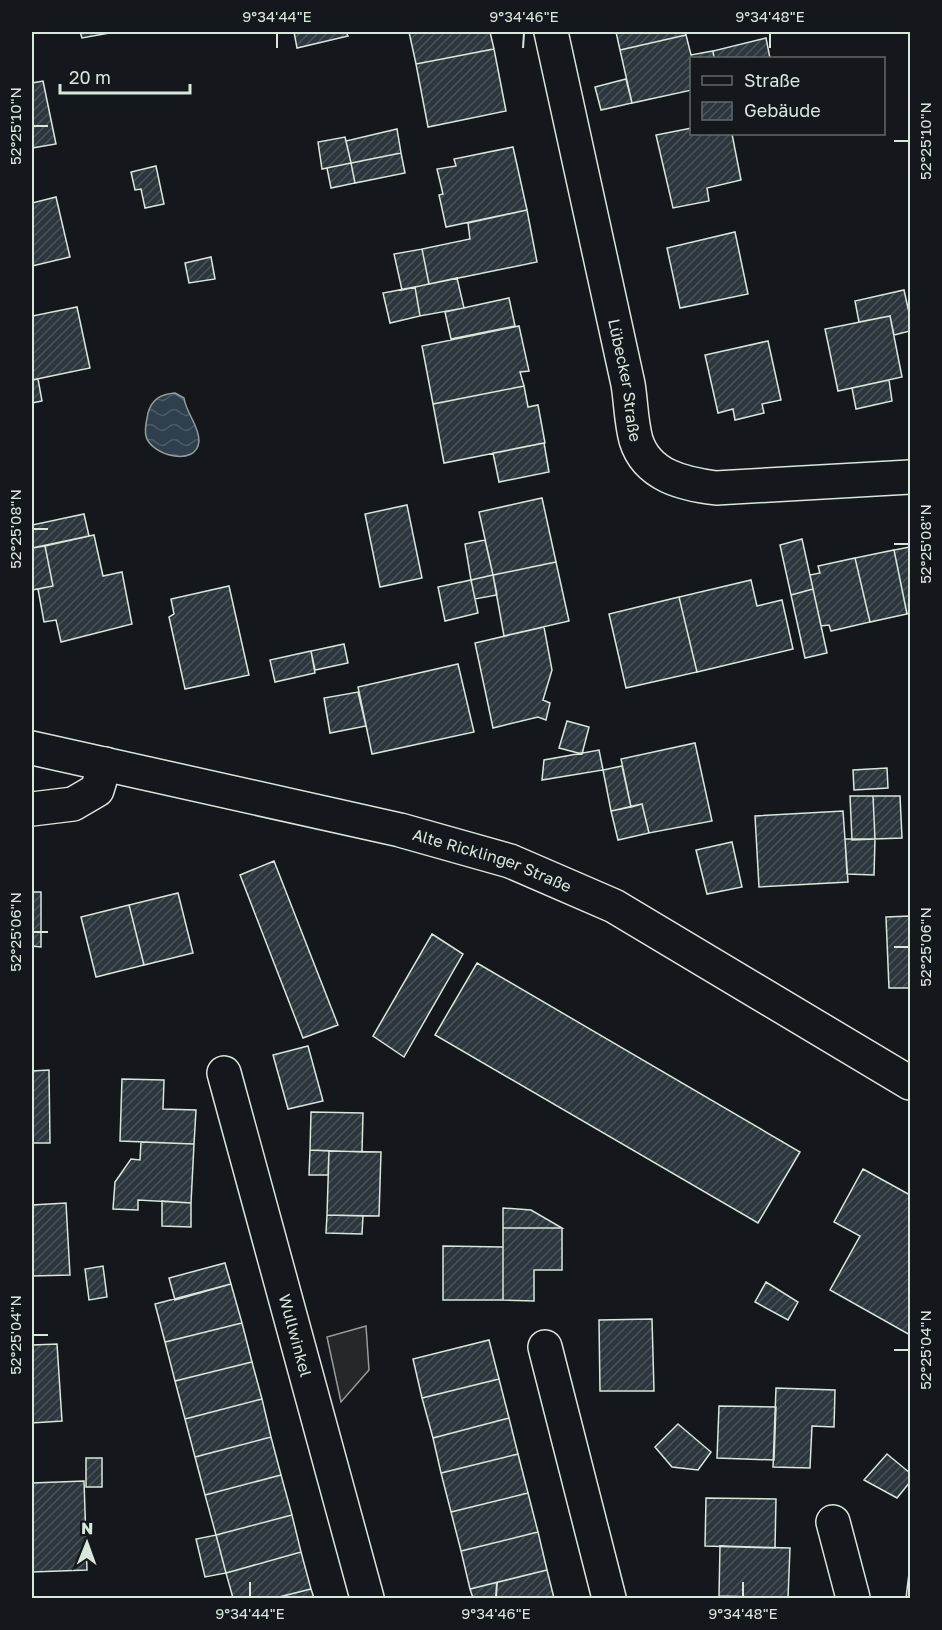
<svg xmlns="http://www.w3.org/2000/svg" width="942" height="1630" viewBox="0 0 942 1630" font-family="'Golos Text',sans-serif">
  <style>
    .parking { fill: #24282b; stroke: #939e99; stroke-width: 1.5 }
    .water { fill: url(#water-waves); stroke: #939e99; stroke-width: 1.5 }
    .building { fill: url(#building-hatch); stroke: #d8e6dc; stroke-width: 1.5 }
    .lines { fill: none; stroke-linecap: round; stroke-linejoin: round }
    .street-casing { stroke: #d8e6dc; stroke-width: 36 }
    .secondary-casing { stroke: #d8e6dc; stroke-width: 36 }
    .street { stroke: #14181c; stroke-width: 33 }
    .secondary { stroke: #14181c; stroke-width: 33 }
    .ticks { fill: none; stroke: #d8e6dc; stroke-width: 2 }
    .labels { text-anchor: middle; dominant-baseline: central; stroke-width: 4.5; stroke-linejoin: round; paint-order: stroke }
    .street-label { font-size: 16px; fill: #d8e6dc; stroke: #14181c }
    .neatline { fill: none; stroke: #d8e6dc; stroke-width: 2 }
    .ticks-label { font-size: 15px; text-anchor: middle; fill: #d8e6dc }
  </style>
  <defs>
    <pattern id="water-waves" width="16" height="10" patternUnits="userSpaceOnUse" patternTransform="scale(1.5)"><rect width="16" height="10" fill="#2f3f4d"/><path d="M0 5q4-4 8 0t8 0" fill="none" stroke="#4c5b66"/></pattern>
    <pattern id="building-hatch" width="6" height="6" patternUnits="userSpaceOnUse" patternTransform="scale(1.5)"><rect width="6" height="6" fill="#2c363c"/><path d="M-1 1l2-2M0 6l6-6M5 7l2-2" fill="none" stroke="#4a5358"/></pattern>
  </defs>
  <rect width="100%" height="100%" fill="#14181c"/>
  <path class="parking" d="M366,1326L369,1370L341,1402L327,1337Z"/>
  <path class="water" d="M175,393L184,398C186,413 199,425 199,441C197,468 150,455 146,436C144,428 147,420 148,413C152,399 161,394 175,393Z"/>
  <path class="building" d="M80,32H115L82,38Z
    M294,32H346L348,36L297,48Z
    M409,32H490L494,49L416,64Z
    M616,32H685L686,35L620,50Z
    M686,35L691,55L713,51L714,58H692V90L632,103L620,50Z
    M766,38L770,58H714L713,51Z
    M494,49L506,111L428,127L416,64Z
    M626,79L632,103L601,110L595,87Z
    M43,81L56,144L32,148V83Z
    M692,128V134H732L741,180L707,188L709,201L673,208L656,135Z
    M397,129L401,153L351,163L346,141Z
    M345,137L351,163L322,169L318,142Z
    M513,147L527,210L446,227L439,195L443,194L437,169L456,166L454,159Z
    M401,153L405,173L355,183L351,163Z
    M351,163L355,183L331,188L327,168Z
    M156,166L164,204L145,208L141,189L135,190L131,172Z
    M56,197L70,257L32,266V203Z
    M527,210L537,262L429,284L422,249L470,239L468,223Z
    M735,232L748,294L680,308L667,248Z
    M422,249L429,284L402,290L394,254Z
    M211,257L215,279L189,283L185,263Z
    M457,278L464,308L420,316L415,287Z
    M415,287L420,316L390,323L383,293Z
    M904,290L910,317V331L894,335L890,316L859,322L855,301Z
    M509,298L515,326L451,339L445,312Z
    M77,307L90,368L32,380V316Z
    M890,316L902,377L838,391L825,329Z
    M519,326L529,371L520,372L524,386L433,404L422,346Z
    M768,341L781,400L762,404L764,413L735,420L733,409L718,413L705,355Z
    M38,379L42,401L32,403V380Z
    M889,380L892,401L856,409L852,388Z
    M524,386L528,407L538,405L545,443L444,463L433,404Z
    M544,443L549,472L499,482L493,453Z
    M542,498L556,562L493,575L479,512Z
    M407,505L422,578L380,587L365,514Z
    M84,514L89,536L32,548V525Z
    M94,535L103,576L122,572L132,624L61,642L56,620L44,622L38,589L53,586L45,546Z
    M802,539L813,589L791,595L780,545Z
    M485,540L493,575L471,580L465,544Z
    M45,546L53,586L32,590V548Z
    M910,547V613L907,614L894,550Z
    M894,550L907,614L870,622L855,558Z
    M855,558L870,622L831,631L829,625L821,626L810,575L820,573L818,566Z
    M556,562L569,621L504,636L493,575Z
    M493,575L497,595L475,599L471,580Z
    M471,580L478,613L445,621L438,587Z
    M751,580L757,606L782,600L793,649L697,672L679,597Z
    M229,586L249,675L185,689L169,617L174,614L171,599Z
    M813,589L827,653L805,658L791,595Z
    M679,597L697,672L626,688L609,614Z
    M544,627L552,670L543,700L550,703L546,720L538,717L493,728L475,643Z
    M344,644L348,663L315,670L311,651Z
    M311,651L315,673L275,682L270,660Z
    M458,664L474,732L372,754L358,687Z
    M358,692L366,726L330,733L324,698Z
    M567,721L589,727L582,754L559,748Z
    M695,743L712,821L649,833L642,804L631,807L621,759Z
    M599,750L603,770L542,780L544,760Z
    M622,766L631,807L611,811L603,770Z
    M887,768L888,788L854,790L853,770Z
    M850,796H873L875,839L852,840Z
    M873,796H900L902,838L875,839Z
    M642,804L649,833L618,840L611,811Z
    M843,811L848,882L759,887L755,816Z
    M845,839H875L874,875L847,874Z
    M732,842L742,887L707,894L696,850Z
    M274,861L338,1025L303,1038L240,875Z
    M32,892H41V947L32,946Z
    M178,893L193,953L144,965L129,905Z
    M129,905L144,965L96,977L81,917Z
    M910,916V988H889L886,917Z
    M432,934L463,954L404,1057L373,1036Z
    M477,963L800,1152L758,1223L435,1035Z
    M308,1046L323,1101L288,1109L273,1055Z
    M49,1070L50,1143H32V1071Z
    M122,1079L164,1080L163,1109L196,1110L194,1144L120,1141Z
    M311,1112L363,1113L362,1152L310,1150Z
    M141,1142L194,1144L191,1203L138,1200V1210L113,1209L115,1182L131,1159L140,1160Z
    M310,1150L329,1151L328,1175H309Z
    M329,1151L381,1152L379,1216L327,1215Z
    M863,1169L910,1195V1335L830,1290L860,1236L834,1222Z
    M162,1201L191,1203V1227L162,1226Z
    M66,1203L70,1275L32,1276V1205Z
    M503,1208L531,1210L562,1228H503Z
    M327,1215L363,1216L362,1234L326,1233Z
    M503,1228H562V1270H534V1301L503,1300Z
    M443,1246L503,1247V1300H443Z
    M225,1263L231,1284L175,1300L169,1278Z
    M103,1266L107,1297L89,1300L85,1269Z
    M766,1282L798,1302L788,1320L755,1302Z
    M231,1284L242,1323L165,1342L155,1304Z
    M652,1319L654,1391H600L599,1320Z
    M242,1323L252,1362L175,1381L165,1342Z
    M489,1340L499,1379L422,1398L413,1359Z
    M57,1344L62,1421L32,1423V1345Z
    M252,1362L262,1399L185,1419L175,1381Z
    M499,1379L509,1418L433,1438L422,1398Z
    M776,1388L835,1390L834,1427L812,1426L810,1468L773,1467Z
    M262,1399L271,1437L195,1457L185,1419Z
    M719,1406L776,1407L774,1460L717,1458Z
    M509,1418L518,1454L441,1473L433,1438Z
    M678,1424L711,1452L698,1470L672,1467L655,1447Z
    M271,1437L281,1475L205,1495L195,1457Z
    M518,1454L528,1493L451,1512L441,1473Z
    M887,1454L910,1473V1482L897,1498L864,1480Z
    M86,1458H102V1487H86Z
    M281,1475L292,1515L216,1535L205,1495Z
    M84,1481L87,1570L32,1572V1483Z
    M528,1493L538,1532L461,1551L451,1512Z
    M706,1498L776,1499L775,1548L705,1546Z
    M292,1515L301,1552L226,1573L216,1535Z
    M538,1532L547,1570L470,1589L461,1551Z
    M216,1535L226,1573L205,1577L196,1539Z
    M720,1546L790,1548L788,1598L719,1596Z
    M301,1552L311,1589L275,1598H233L226,1573Z
    M910,1565V1598H906Z
    M547,1570L554,1598H473L470,1589Z
    M311,1589L314,1598H275Z
    M733,1597L804,1598H733Z"/>
  <g class="lines">
    <g class="street-casing">
      <g id="street">
        <path id="s1" d="M551,32L628,384C631,402 631,422 636,440C647,476 684,484 716,488L910,477"/>
        <path d="M32,809L73,804L97,790L105,764"/>
        <path id="s2" d="M224,1073L367,1598"/>
        <path d="M545,1347L609,1598"/>
        <path d="M833,1522L853,1598"/>
      </g>
    </g>
    <g class="secondary-casing">
      <g id="secondary">
        <path id="s3" d="M32,748L400,830L510,861L614,906L910,1083"/>
      </g>
    </g>
    <use href="#street" class="street"/>
    <use href="#secondary" class="secondary"/>
  </g>
  <path class="ticks" d="M277,48V33M523,48L524,33M770,48V33M33,126H48M894,141H909M33,529H48M894,544H909M33,932H48M894,947H909M33,1335H48M894,1350H909M250,1597V1582M496,1597L497,1582M743,1597V1582"/>
  <g class="labels">
    <g class="street-label">
      <text stroke="none"><textPath href="#s1" startOffset="356">Lübecker Straße</textPath></text>
      <text stroke="none"><textPath href="#s3" startOffset="474">Alte Ricklinger Straße</textPath></text>
      <text stroke="none"><textPath href="#s2" startOffset="272">Wullwinkel</textPath></text>
    </g>
  </g>
  <rect width="942" height="1630" fill="none" stroke="#14181c" stroke-width="66"/>
  <rect x="690" y="57" width="195" height="78" fill="#14181c" stroke="#626a69" stroke-width="1.5"/>
  <rect x="702" y="76" width="30" height="9" fill="#14181c" stroke="#626a69" stroke-width="1.5"/>
  <text x="744" y="87" font-size="18" fill="#d8e6dc">Straße</text>
  <rect x="702" y="102" width="30" height="18" fill="url(#building-hatch)" stroke="#626a69" stroke-width="1.5"/>
  <text x="744" y="117" font-size="18" fill="#d8e6dc">Gebäude</text>
  <g transform="translate(87 1543) rotate(1)" stroke="#14181c" stroke-width="4.5" paint-order="stroke">
  <path d="M0-4.5L10 22L0 15L-10 22Z" fill="#d8e6dc"/>
  <text y="-9" font-size="16" font-weight="bold" text-anchor="middle" fill="#d8e6dc">N</text>
  </g>
  <path d="M60 84v9h130v-9" fill="none" stroke="#d8e6dc" stroke-width="3"/>
  <text x="69" y="84" font-size="18" fill="#d8e6dc" stroke="#14181c" stroke-width="4.5" paint-order="stroke">20 m</text>
  <rect x="33" y="33" width="876" height="1564" class="neatline"/>
  <g class="ticks-label">
    <text x="277" y="22">9°34'44"E</text>
    <text x="524" y="22">9°34'46"E</text>
    <text x="770" y="22">9°34'48"E</text>
    <text transform="translate(16 126) rotate(-90)" y="5">52°25'10"N</text>
    <text transform="translate(926 141) rotate(-90)" y="5">52°25'10"N</text>
    <text transform="translate(16 529) rotate(-90)" y="5">52°25'08"N</text>
    <text transform="translate(926 544) rotate(-90)" y="5">52°25'08"N</text>
    <text transform="translate(16 932) rotate(-90)" y="5">52°25'06"N</text>
    <text transform="translate(926 947) rotate(-90)" y="5">52°25'06"N</text>
    <text transform="translate(16 1335) rotate(-90)" y="5">52°25'04"N</text>
    <text transform="translate(926 1350) rotate(-90)" y="5">52°25'04"N</text>
    <text x="250" y="1619">9°34'44"E</text>
    <text x="496" y="1619">9°34'46"E</text>
    <text x="743" y="1619">9°34'48"E</text>
  </g>
</svg>
